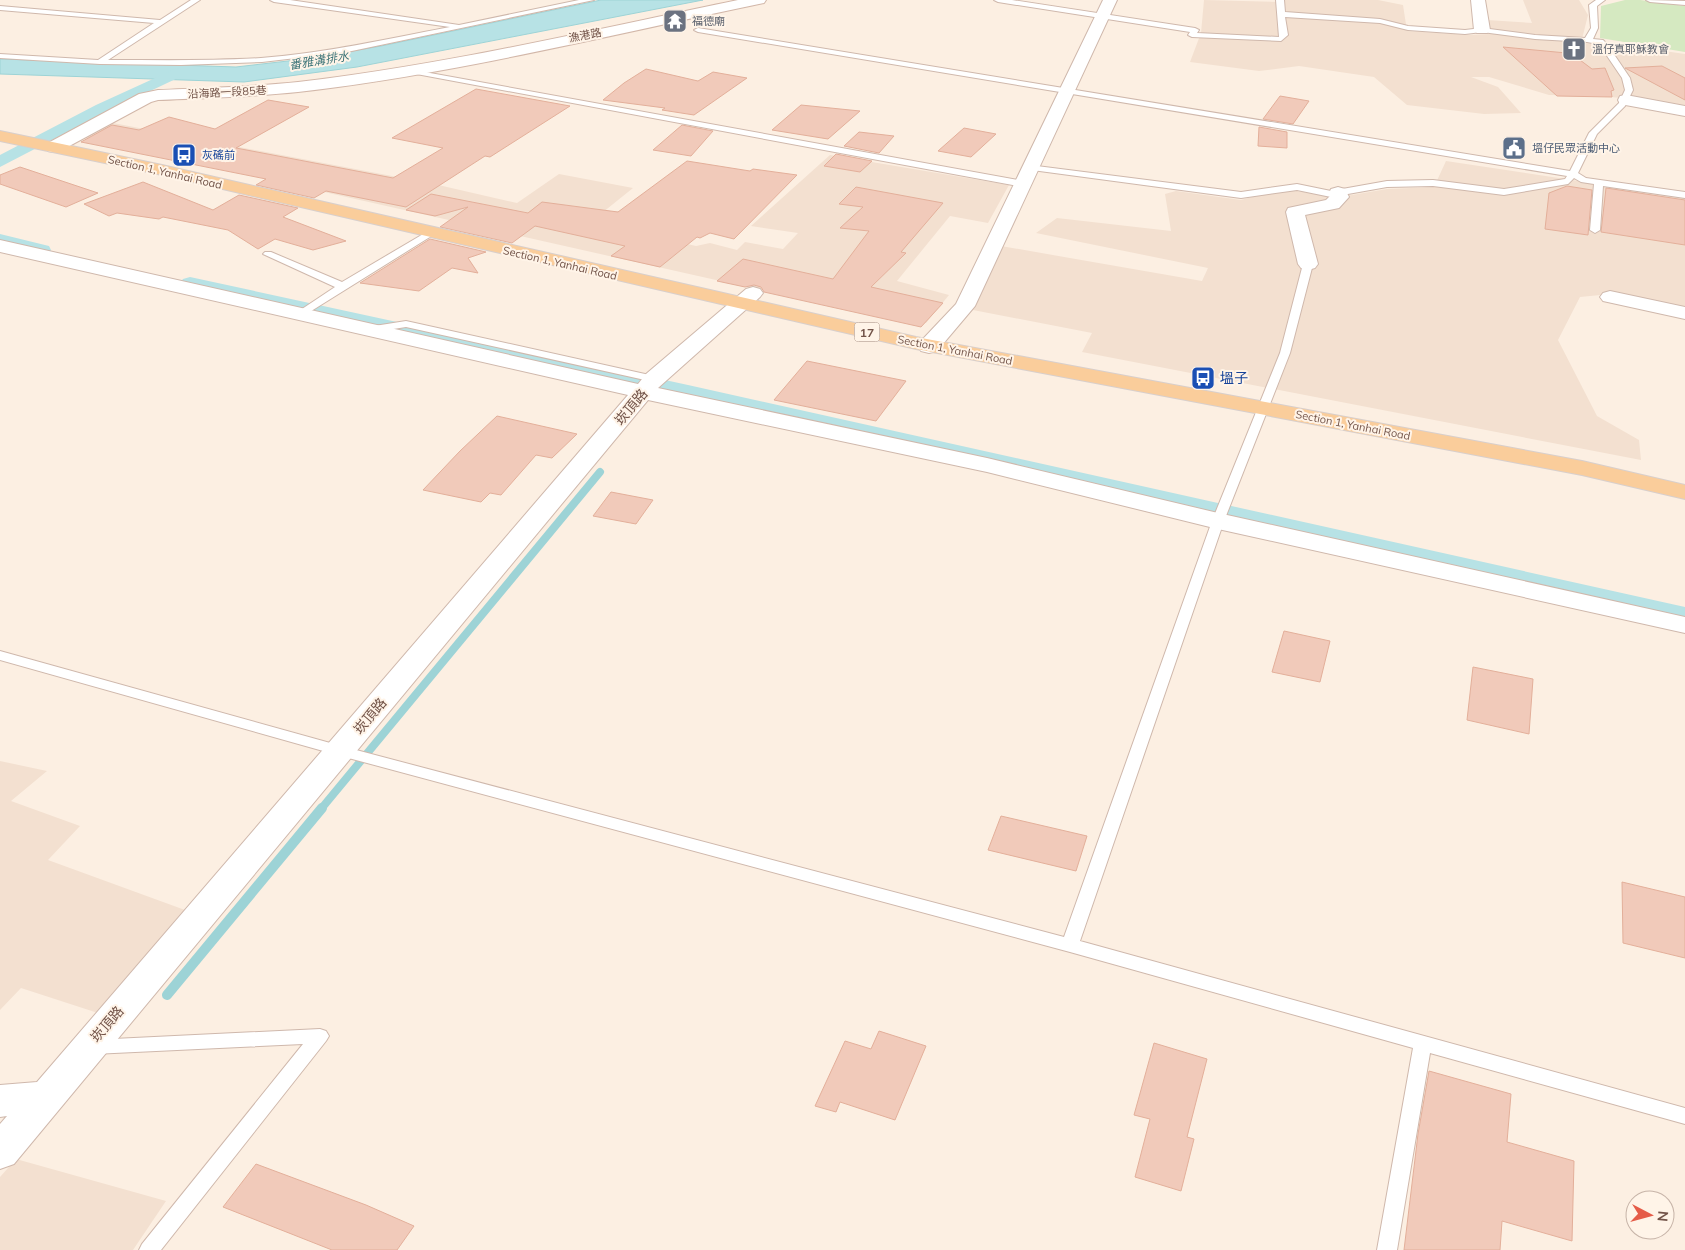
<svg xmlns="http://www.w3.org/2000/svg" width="1685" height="1250" viewBox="0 0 1685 1250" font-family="Mulish,'Noto Sans TC',sans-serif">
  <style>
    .residential { fill: #f3e0d0 }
    .green { fill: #d5e9c1 }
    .water { fill: #b7e2e5; stroke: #9dd3d6 }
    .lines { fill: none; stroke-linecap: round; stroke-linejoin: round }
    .stream-far1 { stroke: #9dd3d6; stroke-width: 8 }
    .stream { stroke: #9dd3d6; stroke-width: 10 }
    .canal { fill: #b7e2e5; fill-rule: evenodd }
    .building { fill: #f1caba; stroke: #e3af9a }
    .lane-casing { stroke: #cfb8ac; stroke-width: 2 }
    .street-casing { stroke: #cfb8ac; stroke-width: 2 }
    .secondary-casing { stroke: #d2b7a9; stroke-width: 2 }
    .primary-casing { stroke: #d8cfcc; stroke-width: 2 }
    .lane { fill: #fff; fill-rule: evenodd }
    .street { fill: #fff; fill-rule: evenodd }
    .secondary { fill: #fff; fill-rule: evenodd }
    .primary { fill: #facd9b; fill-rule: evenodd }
    .labels { text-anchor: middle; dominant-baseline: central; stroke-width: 4; stroke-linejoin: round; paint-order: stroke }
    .far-worship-label { font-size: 11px; fill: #5b616d; stroke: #fff4e8; text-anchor: start }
    .far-street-label { font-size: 11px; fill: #735449; stroke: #fff4e8 }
    .far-service-label { font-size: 11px; fill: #4e5e75; stroke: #fff4e8; text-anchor: start }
    .far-transit-label { font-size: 11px; fill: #164399; stroke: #fff4e8; text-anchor: start }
    .far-water-label { font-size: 12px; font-style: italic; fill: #3d7478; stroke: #fff4e8 }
    .shield { fill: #fff4e8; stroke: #9d8479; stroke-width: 1 }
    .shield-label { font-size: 12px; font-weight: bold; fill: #735449 }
    .transit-label { font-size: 14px; fill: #164399; stroke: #fff4e8; text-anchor: start }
    .street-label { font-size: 14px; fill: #735449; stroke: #fff4e8 }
  </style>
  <rect width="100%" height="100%" fill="#fcefe2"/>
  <path class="residential" d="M1204,0L1279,2L1281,0H1378L1403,5L1407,31L1470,35L1489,34L1487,20L1532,23L1523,0H1579L1588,15L1581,43L1622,45L1685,54V105L1602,96L1549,95L1489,77H1471L1498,87L1521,113L1484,114L1407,105L1374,77L1299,66L1259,71L1190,62L1201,33Z
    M113,123L434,184L517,203L559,174L633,188L592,221L602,222L618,211L658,220L644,234L696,246L710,243L737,250L745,242L783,249L798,233L751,226L830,155L1009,185L988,223L950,216L897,281L949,295L926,323L756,289L84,138Z
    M1446,161L1685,197V307L1621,293L1580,297L1558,340L1597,416L1639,440L1641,460L1082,352L1092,333L973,310L1001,246L1202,281L1208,268L1036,233L1057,218L1171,231L1165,194L1176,191L1241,200L1281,189L1340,197L1387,189L1434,187Z
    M0,761L47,771L11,801L80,826L48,860L185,910L101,1014L21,988L0,1010Z
    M16,1159L166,1201L133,1250H0V1177Z"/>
  <path class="green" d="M1625,0H1640L1685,6V52L1600,38L1601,6Z"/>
  <path class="water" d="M601,0H703L357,67L244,82L0,74V59L236,67L305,59L381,46Z"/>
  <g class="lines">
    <path class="stream-far1" d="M321,809L600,472"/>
    <path class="stream" d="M167,995L322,808"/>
    <path class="canal" d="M177,68L182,70L185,73L182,76L108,111L0,167V155L96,105Z
      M0,234L49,246L51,250L49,254L42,256L0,246Z
      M190,277L688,385L1685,607V623L688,397L183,287L180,283L183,279Z"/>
  </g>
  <path class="building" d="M1503,47L1577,54L1580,60L1592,69L1605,68L1614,90L1611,91L1612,97L1557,96Z
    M1662,66L1685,78V100L1625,68Z
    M646,69L698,81L713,72L747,78L694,115L662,110L665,108L603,100L624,83Z
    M476,89L570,106L490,157L485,156L406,207L326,191L314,198L256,185L266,179L81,142L112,125L139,130L169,117L215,129L268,100L309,107L236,148L393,178L443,148L392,138Z
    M1280,96L1309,101L1293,124L1263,119Z
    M801,105L860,111L828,139L772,130Z
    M682,125L713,131L691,156L653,150Z
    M1259,127L1287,132V148L1258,146Z
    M964,128L996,134L971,157L938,151Z
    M859,132L894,136L879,153L844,146Z
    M836,154L872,161L860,172L824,166Z
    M687,161L750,171L753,169L797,175L734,239L710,233L700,238L697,237L660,267L611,256L625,246L535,226L512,243L440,227L468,207L435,216L406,210L431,194L528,213L542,202L618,212Z
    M20,167L98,193L66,207L0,184V175Z
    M143,182L213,210L239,195L298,208L283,217L346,241L313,250L275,239L258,249L228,230L163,217L159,219L117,213L109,216L84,204Z
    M1567,186L1592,190L1588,235L1545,229L1549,193Z
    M856,187L943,203L901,252L906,253L871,287L943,303L921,327L764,292L761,287L754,285L745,287L717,281L743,259L833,279L869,231L840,228L863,207L839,204Z
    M1606,188L1685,200V245L1601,232Z
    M430,239L486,252L468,258L478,273L452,268L419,291L360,283Z
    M807,361L906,381L876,421L774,400Z
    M497,416L577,434L552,458L536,455L501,495L490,493L481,502L423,490L460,451Z
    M611,492L653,500L636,524L593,516Z
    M1284,631L1330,641L1320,682L1272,672Z
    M1473,667L1533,679L1529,734L1467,720Z
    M1001,816L1087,836L1076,871L988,850Z
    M1622,882L1685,897V958L1623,943Z
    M879,1031L926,1046L895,1120L840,1102L836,1112L815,1106L845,1041L871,1049Z
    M1154,1043L1207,1059L1187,1137L1194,1139L1181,1191L1135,1177L1150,1119L1134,1115Z
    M1429,1071L1511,1094L1507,1142L1574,1161L1572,1241L1502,1221L1500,1250H1404L1418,1134Z
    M256,1164L366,1205L414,1226L397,1250H332L223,1207Z"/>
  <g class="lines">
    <g class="lane-casing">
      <path id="lane" d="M191,0H200L108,60C159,60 210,61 261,58C325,53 387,39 450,27L274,2L270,0H290L459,25L579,0H594L347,52L262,62L181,65L100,64L0,58V54L98,60L154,23L0,10V6L160,20Z
        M994,0H1012L1195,28L1199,30L1197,33L1279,37L1276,0H1284L1285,12L1380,19L1408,26L1465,30L1482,28L1535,35L1585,38L1591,28L1589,5L1596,0H1605L1597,6L1598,28L1593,39L1603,40L1607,44L1630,78L1633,90L1625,106L1597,134L1578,173L1586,178L1685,192V198L1603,186L1600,230L1595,233L1590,230L1594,184L1581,182L1574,178L1568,184L1504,195L1433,186L1387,187L1331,197L1297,190L1241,198L1032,170L1028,167L1029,165L1241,192L1297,184L1331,191L1387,181L1433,180L1504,189L1565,179L1567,176L698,32L694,30L698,28L1570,171L1589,133L1619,103L1625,90L1622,78L1601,47L1598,44L1587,42L1535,39L1482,32L1465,34L1408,30L1380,23L1285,17L1288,35L1281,41L1192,37L1188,35L1190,32L998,2Z
        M1646,0L1685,1V5L1650,2Z
        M408,69L1023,181L1028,184L1023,187L411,73H408Z
        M430,230L433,231V235L300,318L295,315L296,313L335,287L263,254L265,252H271L342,282Z
        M1308,261L1313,264L1290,353L1224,521L1080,941L1685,1108V1124L1430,1053L1397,1250H1377L1413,1048L1070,952L341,756L0,660V651L341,746L1064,937L1212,521L1280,353L1303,264Z
        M406,321L654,376L660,379L654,382L406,327L368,333L363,330L368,327Z
        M320,1029L326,1031L329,1036L326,1041L161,1250H139L142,1244L303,1044L93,1054L87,1052L84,1047L87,1042L93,1040Z"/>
    </g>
    <g class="street-casing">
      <path id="street" d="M1103,0H1117L975,306L937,351L929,353L921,351L918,346L921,341L956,304Z
        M1471,0H1485L1490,30L1487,33H1477L1474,30Z
        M1626,95L1685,106V116L1620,104L1618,100L1620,96Z
        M1338,187L1345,189L1349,197L1339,208L1305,215L1318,264L1315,268L1308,270L1301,268L1298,264L1286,212L1288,208L1326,200L1330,196L1329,193L1331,189Z
        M0,240L638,384L646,374L746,289L753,287L760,289L763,293L760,297L658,388L987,458L1218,513L1685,617V633L1218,529L987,472L648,400L14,1164L0,1169V1124L7,1116L0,1117V1085L37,1082L628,395L0,252Z
        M1610,291L1685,307V319L1603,301L1600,297L1603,293Z"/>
    </g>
    <g class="secondary-casing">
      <path id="secondary" d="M738,0H766L764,3L759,4C606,36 453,74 298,92C251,97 205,98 158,100L151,102L60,151L54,152L48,151L45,147L48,143L139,94L158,90C205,88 252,87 298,82C446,65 592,30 738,0Z"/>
    </g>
    <g class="primary-casing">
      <path id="primary" d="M0,131L162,165L916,337L1582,461L1685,485V499L1582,475L916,349L162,175L0,141Z"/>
    </g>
    <use href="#lane" class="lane"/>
    <use href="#street" class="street"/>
    <use href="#secondary" class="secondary"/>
    <use href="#primary" class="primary"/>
  </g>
  <defs>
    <g id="temple-square" transform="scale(1.25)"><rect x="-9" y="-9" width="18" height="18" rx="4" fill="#6b7280" stroke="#fff4e8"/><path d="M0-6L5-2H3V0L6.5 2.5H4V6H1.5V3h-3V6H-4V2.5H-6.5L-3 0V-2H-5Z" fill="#fff"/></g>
    <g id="church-square" transform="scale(1.25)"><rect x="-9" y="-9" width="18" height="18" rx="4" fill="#6b7280" stroke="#fff4e8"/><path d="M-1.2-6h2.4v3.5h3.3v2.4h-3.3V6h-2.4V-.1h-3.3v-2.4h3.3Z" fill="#fff"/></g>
    <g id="civic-square" transform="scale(1.25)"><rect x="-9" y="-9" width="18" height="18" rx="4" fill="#5c6f8a" stroke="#fff4e8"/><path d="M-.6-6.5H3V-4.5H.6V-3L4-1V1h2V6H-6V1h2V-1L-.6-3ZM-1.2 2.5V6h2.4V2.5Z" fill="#fff"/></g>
    <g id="bus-square" transform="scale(1.25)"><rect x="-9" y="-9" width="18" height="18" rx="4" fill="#1a4fb4" stroke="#fff4e8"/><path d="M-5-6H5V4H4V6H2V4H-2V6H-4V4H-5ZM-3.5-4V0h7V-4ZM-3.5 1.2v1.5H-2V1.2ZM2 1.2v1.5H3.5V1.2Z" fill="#fff"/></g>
  </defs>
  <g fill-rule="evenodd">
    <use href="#temple-square" x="675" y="21"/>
    <use href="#church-square" x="1574" y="49"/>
    <use href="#civic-square" x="1514" y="148"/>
    <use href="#bus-square" x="184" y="155"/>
    <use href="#bus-square" x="1203" y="378"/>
  </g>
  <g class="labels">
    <g class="far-worship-label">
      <text x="692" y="21">福德廟</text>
      <text x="1592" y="49">溫仔真耶穌教會</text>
    </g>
    <g class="far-street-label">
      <text transform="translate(585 35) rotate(-11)">漁港路</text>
      <text transform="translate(227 92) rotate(-3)">沿海路一段85巷</text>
      <text transform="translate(165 172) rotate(13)">Section 1, Yanhai Road</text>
      <text transform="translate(560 263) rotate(13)">Section 1, Yanhai Road</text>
      <text transform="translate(955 350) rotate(11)">Section 1, Yanhai Road</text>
      <text transform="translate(1353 425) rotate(11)">Section 1, Yanhai Road</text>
    </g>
    <g class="far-service-label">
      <text x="1532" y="148">塭仔民眾活動中心</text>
    </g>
    <g class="far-transit-label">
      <text x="202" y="155">灰磘前</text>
    </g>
    <g class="far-water-label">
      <text transform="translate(319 60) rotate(-9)">番雅溝排水</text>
    </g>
    <rect class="shield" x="854.5" y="322.5" width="25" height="19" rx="4"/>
    <g class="shield-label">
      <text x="867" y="332">17</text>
    </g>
    <g class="transit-label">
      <text x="1220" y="378">塭子</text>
    </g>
    <g class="street-label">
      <text transform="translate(631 407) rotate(-50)">崁頂路</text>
      <text transform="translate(370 716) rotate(-50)">崁頂路</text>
      <text transform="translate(107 1024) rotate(-49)">崁頂路</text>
    </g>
  </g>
  <g transform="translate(1650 1215) rotate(96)"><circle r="24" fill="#fff4e8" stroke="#c7b4a8"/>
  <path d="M0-4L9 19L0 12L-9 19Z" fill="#e55c48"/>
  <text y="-8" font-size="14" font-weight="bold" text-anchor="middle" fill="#735449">N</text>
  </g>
</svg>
